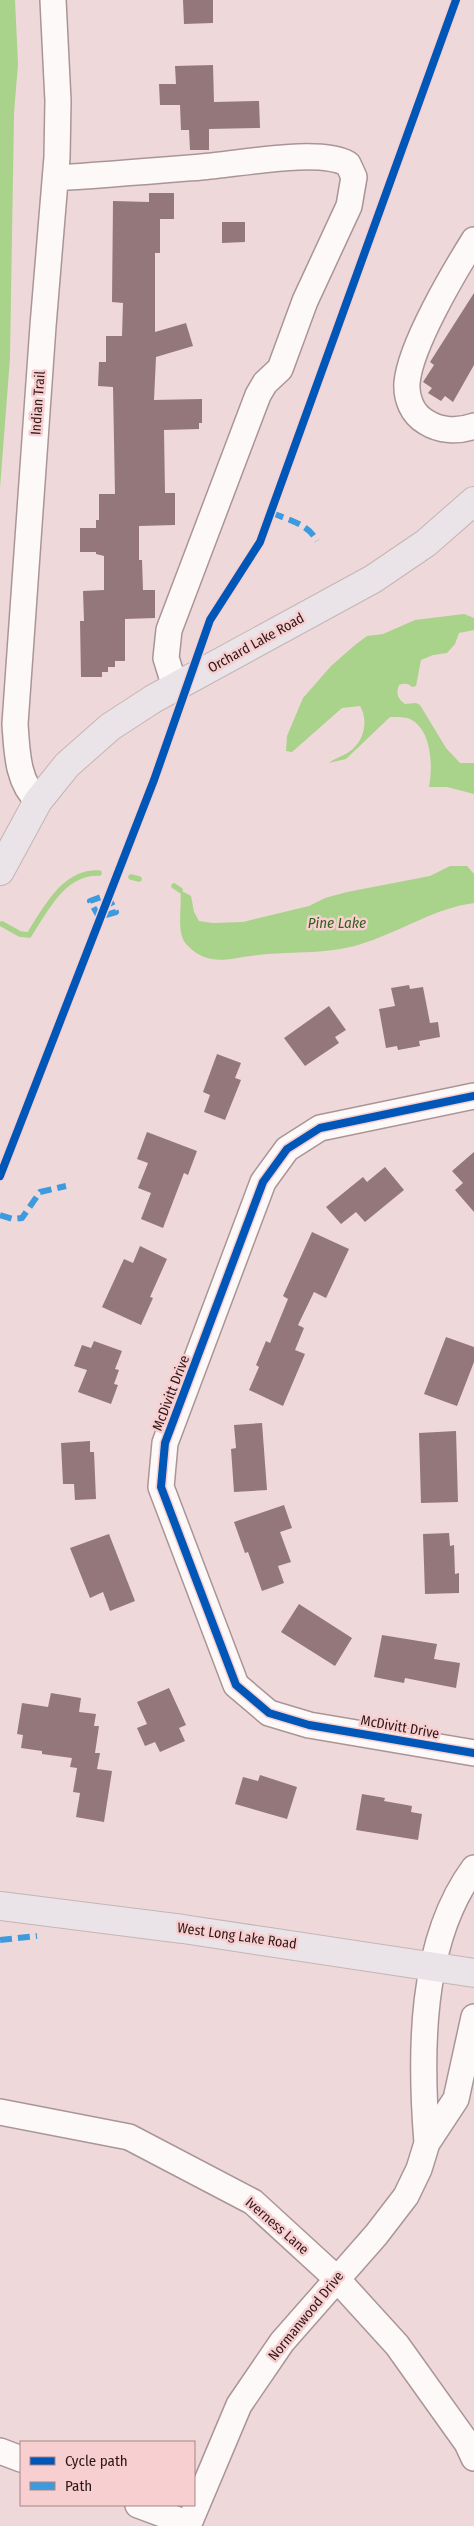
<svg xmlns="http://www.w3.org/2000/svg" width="474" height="2526" viewBox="0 0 474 2526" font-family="'Fira Sans Condensed',sans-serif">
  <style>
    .water { fill: #a9d28b }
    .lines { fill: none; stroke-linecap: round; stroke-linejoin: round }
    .stream { stroke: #a9d28b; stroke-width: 5.5 }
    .building { fill: #93777b }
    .minor-casing { stroke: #aa9596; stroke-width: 28 }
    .major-casing { stroke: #c4b5b6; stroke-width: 30 }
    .minor { stroke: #fdf9f9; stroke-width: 25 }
    .major { stroke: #eae3e8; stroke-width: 28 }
    .quiet { stroke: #3d9adf; stroke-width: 6; stroke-dasharray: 12 6; stroke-linecap: butt }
    .cycleway-casing { stroke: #f8cfd0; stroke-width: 11 }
    .cycleway { stroke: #0057b8; stroke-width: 8 }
    .labels { text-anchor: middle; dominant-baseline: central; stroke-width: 5; stroke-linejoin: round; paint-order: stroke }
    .street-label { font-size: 14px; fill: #2f1718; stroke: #f8cfd0 }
    .water-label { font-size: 15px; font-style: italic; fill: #345f1c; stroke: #f8cfd0 }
  </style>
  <rect width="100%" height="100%" fill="#efd8d9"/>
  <path class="water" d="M0,0H15L18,64L14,113L10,358L0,488Z
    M464,614L474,618V630L459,633L455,644L447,653L433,655L421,660L416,686L412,687C408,683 404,683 399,685C396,693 397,698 405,704L416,703L420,705L446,748L460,763H474V794L447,787H429C433,766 432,730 410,719C405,717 396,717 390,717L346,759L329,763C335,758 343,756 349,752C364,742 369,721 360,706L342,708L292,752L286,751L287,736L303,698L331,666L355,645L367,636L383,634L415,620Z
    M450,866H467L474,874V903C436,908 403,930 367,942C331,955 295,951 258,955C230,958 209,968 187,945C175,933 183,905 180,890L191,896L194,912L199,921L213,923L243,922L309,906L325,898L347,892L430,876Z"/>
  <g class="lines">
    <path class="stream" d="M131,877L139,879
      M174,886L180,890
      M2,924L20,934L29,935C45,910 64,871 99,873"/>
  </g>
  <path class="building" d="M183,0H213V23L184,24Z
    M213,65L214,102L259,101L260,128L209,129V150H190L189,130H181L180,105H160L159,84H176L175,66Z
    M149,193H174V219H160V253H155V332L186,323L193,346L156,357L154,400L202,399V423H199V429L164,430L165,493H175V525L139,526V560H142L143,590H155V618L125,619V661H115V667H108V672H102V677H81L80,621H84L83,591L104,590V556L96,554V552H80V528H96V520H99V494H115L113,387L98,386L99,362H106V336H122L123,303L112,302L113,201L149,202Z
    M222,222H245V242L222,243Z
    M474,293V365L453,402L445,396L441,401L428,393L432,388L423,382L434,365L430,362Z
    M409,985L410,989L423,987L430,1023L438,1022L440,1037L419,1041L420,1046L398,1050L397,1046L386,1048L379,1009L395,1006L391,988Z
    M329,1006L346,1030L335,1037L339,1043L305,1066L284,1038Z
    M217,1054L241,1063L235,1078L241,1080L225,1120L204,1112L210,1095L203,1092Z
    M147,1132L197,1151L188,1175L184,1173L163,1228L141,1219L151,1193L138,1188L148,1163L137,1159Z
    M474,1152V1212L455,1190L463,1183L452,1171Z
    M385,1167L404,1190L365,1222L356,1212L341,1224L326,1207L363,1177L367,1182Z
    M312,1232L349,1249L326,1298L314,1292L298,1325L304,1328L295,1350L305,1354L283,1406L249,1390L259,1367L256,1365L266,1341L270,1343L288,1299L283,1296Z
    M140,1246L167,1259L150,1297L153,1298L141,1325L102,1307L124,1259L133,1263Z
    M446,1337L474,1347V1362L457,1406L424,1394Z
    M94,1341L122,1351L115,1369L119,1370L114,1384L118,1385L111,1404L78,1392L87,1370L74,1366L82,1345L91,1348Z
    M262,1423L267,1490L234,1492L231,1449L236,1448L234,1425Z
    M456,1431L458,1502L421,1503L419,1433Z
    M90,1441V1452H94L96,1499L75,1500L74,1484H63L61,1443Z
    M284,1505L292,1528L280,1532L291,1562L278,1566L284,1583L262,1591L248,1552L245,1553L234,1522Z
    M449,1533L450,1546L454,1545L455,1574L459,1573V1593L425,1594L423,1534Z
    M109,1534L135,1601L110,1611L103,1592L90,1598L70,1548Z
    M299,1604L352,1638L335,1666L281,1632Z
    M382,1635L437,1644L434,1659L460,1663L456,1688L405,1678L404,1683L374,1677Z
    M169,1688L186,1725L179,1728L185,1741L160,1752L155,1742L145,1746L137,1728L147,1724L137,1702Z
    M51,1693L81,1698L79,1712L96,1714L94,1726H99L95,1753H100L97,1769L112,1771L104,1822L76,1817L80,1793L73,1792L77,1768L70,1767L72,1758L42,1754V1751L21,1748L23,1735L17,1734L22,1703L48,1707Z
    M260,1775L297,1787L287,1819L235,1804L243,1777L258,1781Z
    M362,1794L385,1798L384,1801L412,1806L411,1812L422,1814L418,1840L356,1830Z"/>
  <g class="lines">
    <g class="minor-casing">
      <path id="minor" d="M56,178C104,175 152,171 201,167C235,165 319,147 348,164L354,177L349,206L305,301L280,369L265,383L258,395L169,630L166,658L175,687
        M474,240C454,272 410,346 407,383C406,398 412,414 426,422C440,431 458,432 474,426
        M38,801C17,782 17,751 15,724L43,326L57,157L58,101L53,0
        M474,1096L320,1128L287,1149L263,1182L165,1443L161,1487L236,1685L269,1713L309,1725L474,1753
        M474,1868C419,1942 420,2055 427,2143L456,2099L474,2017
        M0,2112L129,2137L253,2202L336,2278L397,2345L467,2443L474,2458
        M0,2451L21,2459
        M138,2505L189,2524
        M188,2526L239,2405L282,2342L376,2235L406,2196L419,2169L427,2143"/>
    </g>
    <g class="major-casing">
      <path id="major" d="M0,871L38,801L67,765L110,727L153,699L373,579L426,543L474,501
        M0,1906L183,1929L474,1973"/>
    </g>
    <use href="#minor" class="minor"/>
    <use href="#major" class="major"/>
    <path class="quiet" d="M272,513C289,520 308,524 317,541
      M107,895L116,912L99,917L90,901Z
      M0,1215L13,1219L22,1218L40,1192L66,1186
      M0,1940L37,1936"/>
    <g class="cycleway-casing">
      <path id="cycleway" d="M474,1096L320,1128L287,1149L263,1182L165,1443L161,1487L236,1685L269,1713L309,1725L474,1753
        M0,1176L154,780L210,620L260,542L456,0"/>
    </g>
    <use href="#cycleway" class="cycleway"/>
  </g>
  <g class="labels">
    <g class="street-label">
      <text transform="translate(38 403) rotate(-86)">Indian Trail</text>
      <text transform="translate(256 643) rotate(-29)">Orchard Lake Road</text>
      <text transform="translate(171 1393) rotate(-69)">McDivitt Drive</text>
      <text transform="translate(400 1727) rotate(10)">McDivitt Drive</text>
      <text transform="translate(237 1936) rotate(8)">West Long Lake Road</text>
      <text transform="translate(277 2226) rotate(41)">Iverness Lane</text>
      <text transform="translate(306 2316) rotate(-51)">Normanwood Drive</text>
    </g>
    <g class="water-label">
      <text x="337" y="923">Pine Lake</text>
    </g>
  </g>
  <rect x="20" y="2441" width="175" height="65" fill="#f8cfd0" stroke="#a88586"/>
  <rect x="30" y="2457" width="25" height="8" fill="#0057b8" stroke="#a88586"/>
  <text x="65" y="2466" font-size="15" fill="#2f1718">Cycle path</text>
  <rect x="30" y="2482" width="25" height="8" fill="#3d9adf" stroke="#a88586"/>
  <text x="65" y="2491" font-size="15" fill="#2f1718">Path</text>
</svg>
